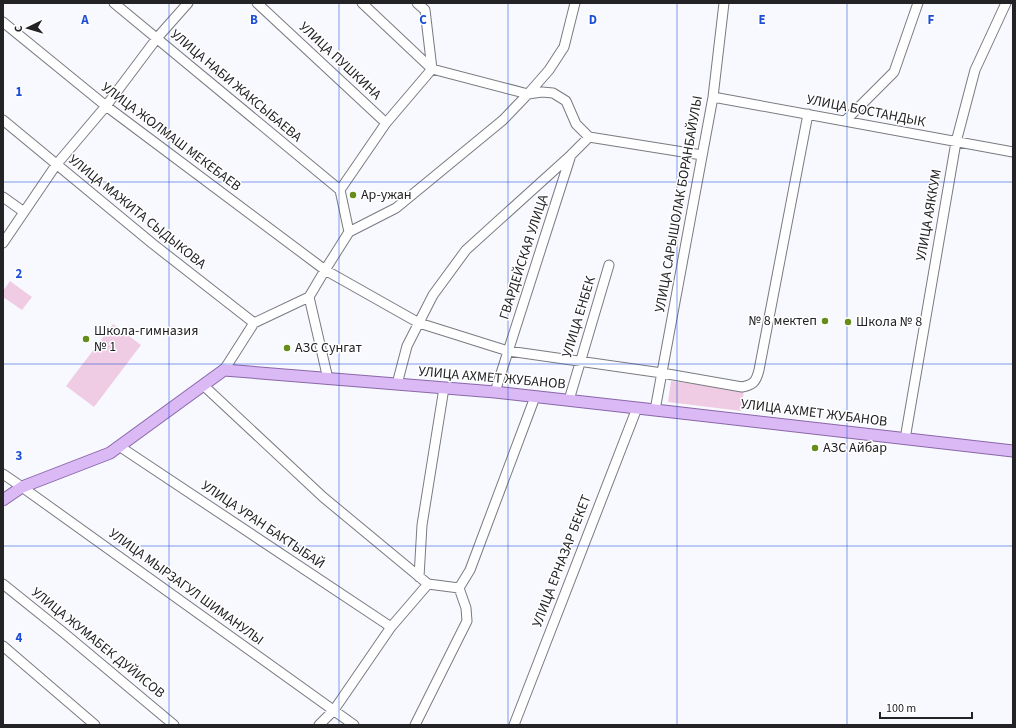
<svg xmlns="http://www.w3.org/2000/svg" width="1016" height="728" viewBox="0 0 1016 728" font-family="'Source Sans 3',sans-serif">
  <style>
    .green { fill: #f0cce4 }
    .lines { fill: none; stroke-linecap: round; stroke-linejoin: round }
    .minor-casing { stroke: #7a7b81; stroke-width: 11 }
    .major-casing { stroke: #8a67a8; stroke-width: 13 }
    .minor { stroke: #fff; stroke-width: 9 }
    .major { stroke: #dab9f5; stroke-width: 11 }
    .grid { fill: none; stroke: #1d4ed8; stroke-width: 1; stroke-opacity: 0.55 }
    .poi-dot { fill: #668d19; stroke: #fff; stroke-width: 1.5 }
    .labels { text-anchor: middle; dominant-baseline: central; stroke-width: 3; stroke-linejoin: round; paint-order: stroke }
    .street-label { font-size: 14px; fill: #232326; stroke: #fff }
    .poi-label { font-size: 14px; fill: #232326; stroke: #fff; text-anchor: start }
    .grid-label { font-size: 13px; text-anchor: middle; font-weight: bold; fill: #1d4ed8; stroke: #fff; stroke-width: 3; stroke-linejoin: round; paint-order: stroke }
  </style>
  <rect width="100%" height="100%" fill="#f8f9ff"/>
  <path class="green" d="M10,281L32,297L22,310L3,297V291Z
    M113,324L141,345L94,407L66,386Z
    M671,381L744,390L741,411L668,402Z"/>
  <g class="lines">
    <g class="minor-casing">
      <path id="minor" d="M114,3L340,190
        M257,3L386,123
        M362,3L432,69L528,94L542,92L553,93L566,101L576,124L589,137L702,155
        M3,22L106,106L325,270L419,323L508,351L662,373L742,387C753,385 756,382 759,370L808,114
        M713,97L1013,152
        M3,120L153,244L254,323
        M845,121L894,72L918,3
        M3,197L24,212
        M349,232L340,190L386,123L432,69L425,10L417,3
        M3,243L56,165L106,106L157,38L188,3
        M224,370L254,323L309,297
        M328,379L309,297L325,270L349,232L396,208L503,120L528,94L549,70L564,47L575,3
        M397,384L407,346L433,295L466,250L571,155
        M203,385L323,497L428,584L391,627L334,710L319,725
        M495,392L571,155L589,137
        M569,400L609,265
        M655,410L713,97L724,3
        M905,439L956,142L975,70L1006,3
        M119,446L391,627
        M3,474L22,487L354,725
        M419,577L422,525L444,388
        M3,584L64,633L174,725
        M428,584L459,588L470,570L535,397
        M3,646L95,725
        M415,725L467,621L466,608L459,588
        M514,725L637,408"/>
    </g>
    <g class="major-casing">
      <path id="major" d="M3,500L22,487L110,453L224,370L495,392L655,410L1013,451"/>
    </g>
    <use href="#minor" class="minor"/>
    <use href="#major" class="major"/>
  </g>
  <path class="grid" d="M169,3V725M339,3V725M508,3V725M677,3V725M847,3V725M3,182H1013M3,364H1013M3,546H1013"/>
  <g class="poi-dot">
    <circle cx="353" cy="195" r="4"/>
    <circle cx="825" cy="321" r="4"/>
    <circle cx="848" cy="322" r="4"/>
    <circle cx="86" cy="339" r="4"/>
    <circle cx="287" cy="348" r="4"/>
    <circle cx="815" cy="448" r="4"/>
  </g>
  <g class="labels">
    <g class="street-label">
      <text transform="translate(340 61) rotate(43)">УЛИЦА ПУШКИНА</text>
      <text transform="translate(236 86) rotate(40)">УЛИЦА НАБИ ЖАКСЫБАЕВА</text>
      <text transform="translate(866 111) rotate(11)">УЛИЦА БОСТАНДЫК</text>
      <text transform="translate(171 137) rotate(37)">УЛИЦА ЖОЛМАШ МЕКЕБАЕВ</text>
      <text transform="translate(679 204) rotate(-80)">УЛИЦА САРЫШОЛАК БОРАНБАЙУЛЫ</text>
      <text transform="translate(137 212) rotate(39)">УЛИЦА МАЖИТА СЫДЫКОВА</text>
      <text transform="translate(929 215) rotate(-80)">УЛИЦА АЯККУМ</text>
      <text transform="translate(524 257) rotate(-72)">ГВАРДЕЙСКАЯ УЛИЦА</text>
      <text transform="translate(579 317) rotate(-73)">УЛИЦА ЕНБЕК</text>
      <text transform="translate(492 378) rotate(5)">УЛИЦА АХМЕТ ЖУБАНОВ</text>
      <text transform="translate(814 413) rotate(7)">УЛИЦА АХМЕТ ЖУБАНОВ</text>
      <text transform="translate(263 525) rotate(34)">УЛИЦА УРАН БАКТЫБАЙ</text>
      <text transform="translate(562 561) rotate(-69)">УЛИЦА ЕРНАЗАР БЕКЕТ</text>
      <text transform="translate(186 587) rotate(36)">УЛИЦА МЫРЗАГУЛ ШИМАНУЛЫ</text>
      <text transform="translate(98 643) rotate(39)">УЛИЦА ЖУМАБЕК ДУЙИСОВ</text>
    </g>
    <g class="poi-label">
      <text x="361" y="195">Ар-ужан</text>
      <text x="817" y="321" text-anchor="end">№ 8 мектеп</text>
      <text x="856" y="322">Школа № 8</text>
      <text x="94" y="331">Школа-гимназия<tspan x="94" dy="16">№ 1</tspan></text>
      <text x="295" y="348">АЗС Сунгат</text>
      <text x="823" y="448">АЗС Айбар</text>
    </g>
  </g>
  <g class="grid-label">
    <text x="85" y="24">A</text>
    <text x="254" y="24">B</text>
    <text x="423" y="24">C</text>
    <text x="593" y="24">D</text>
    <text x="762" y="24">E</text>
    <text x="931" y="24">F</text>
    <text x="19" y="96">1</text>
    <text x="19" y="278">2</text>
    <text x="19" y="460">3</text>
    <text x="19" y="642">4</text>
  </g>
  <rect width="1016" height="728" fill="none" stroke="#232326" stroke-width="8"/>
  <g transform="translate(28 28) rotate(265)" stroke="#ffffff" stroke-width="3" paint-order="stroke">
  <path d="M0-3L7 15L0 10L-7 15Z" fill="#232326"/>
  <text y="-6" font-size="11" font-weight="bold" text-anchor="middle" fill="#232326">С</text>
  </g>
  <path d="M880 712v6h92v-6" fill="none" stroke="#232326" stroke-width="2"/>
  <text x="886" y="712" font-size="12" fill="#232326" stroke="#ffffff" stroke-width="3" paint-order="stroke">100 m</text>
</svg>
